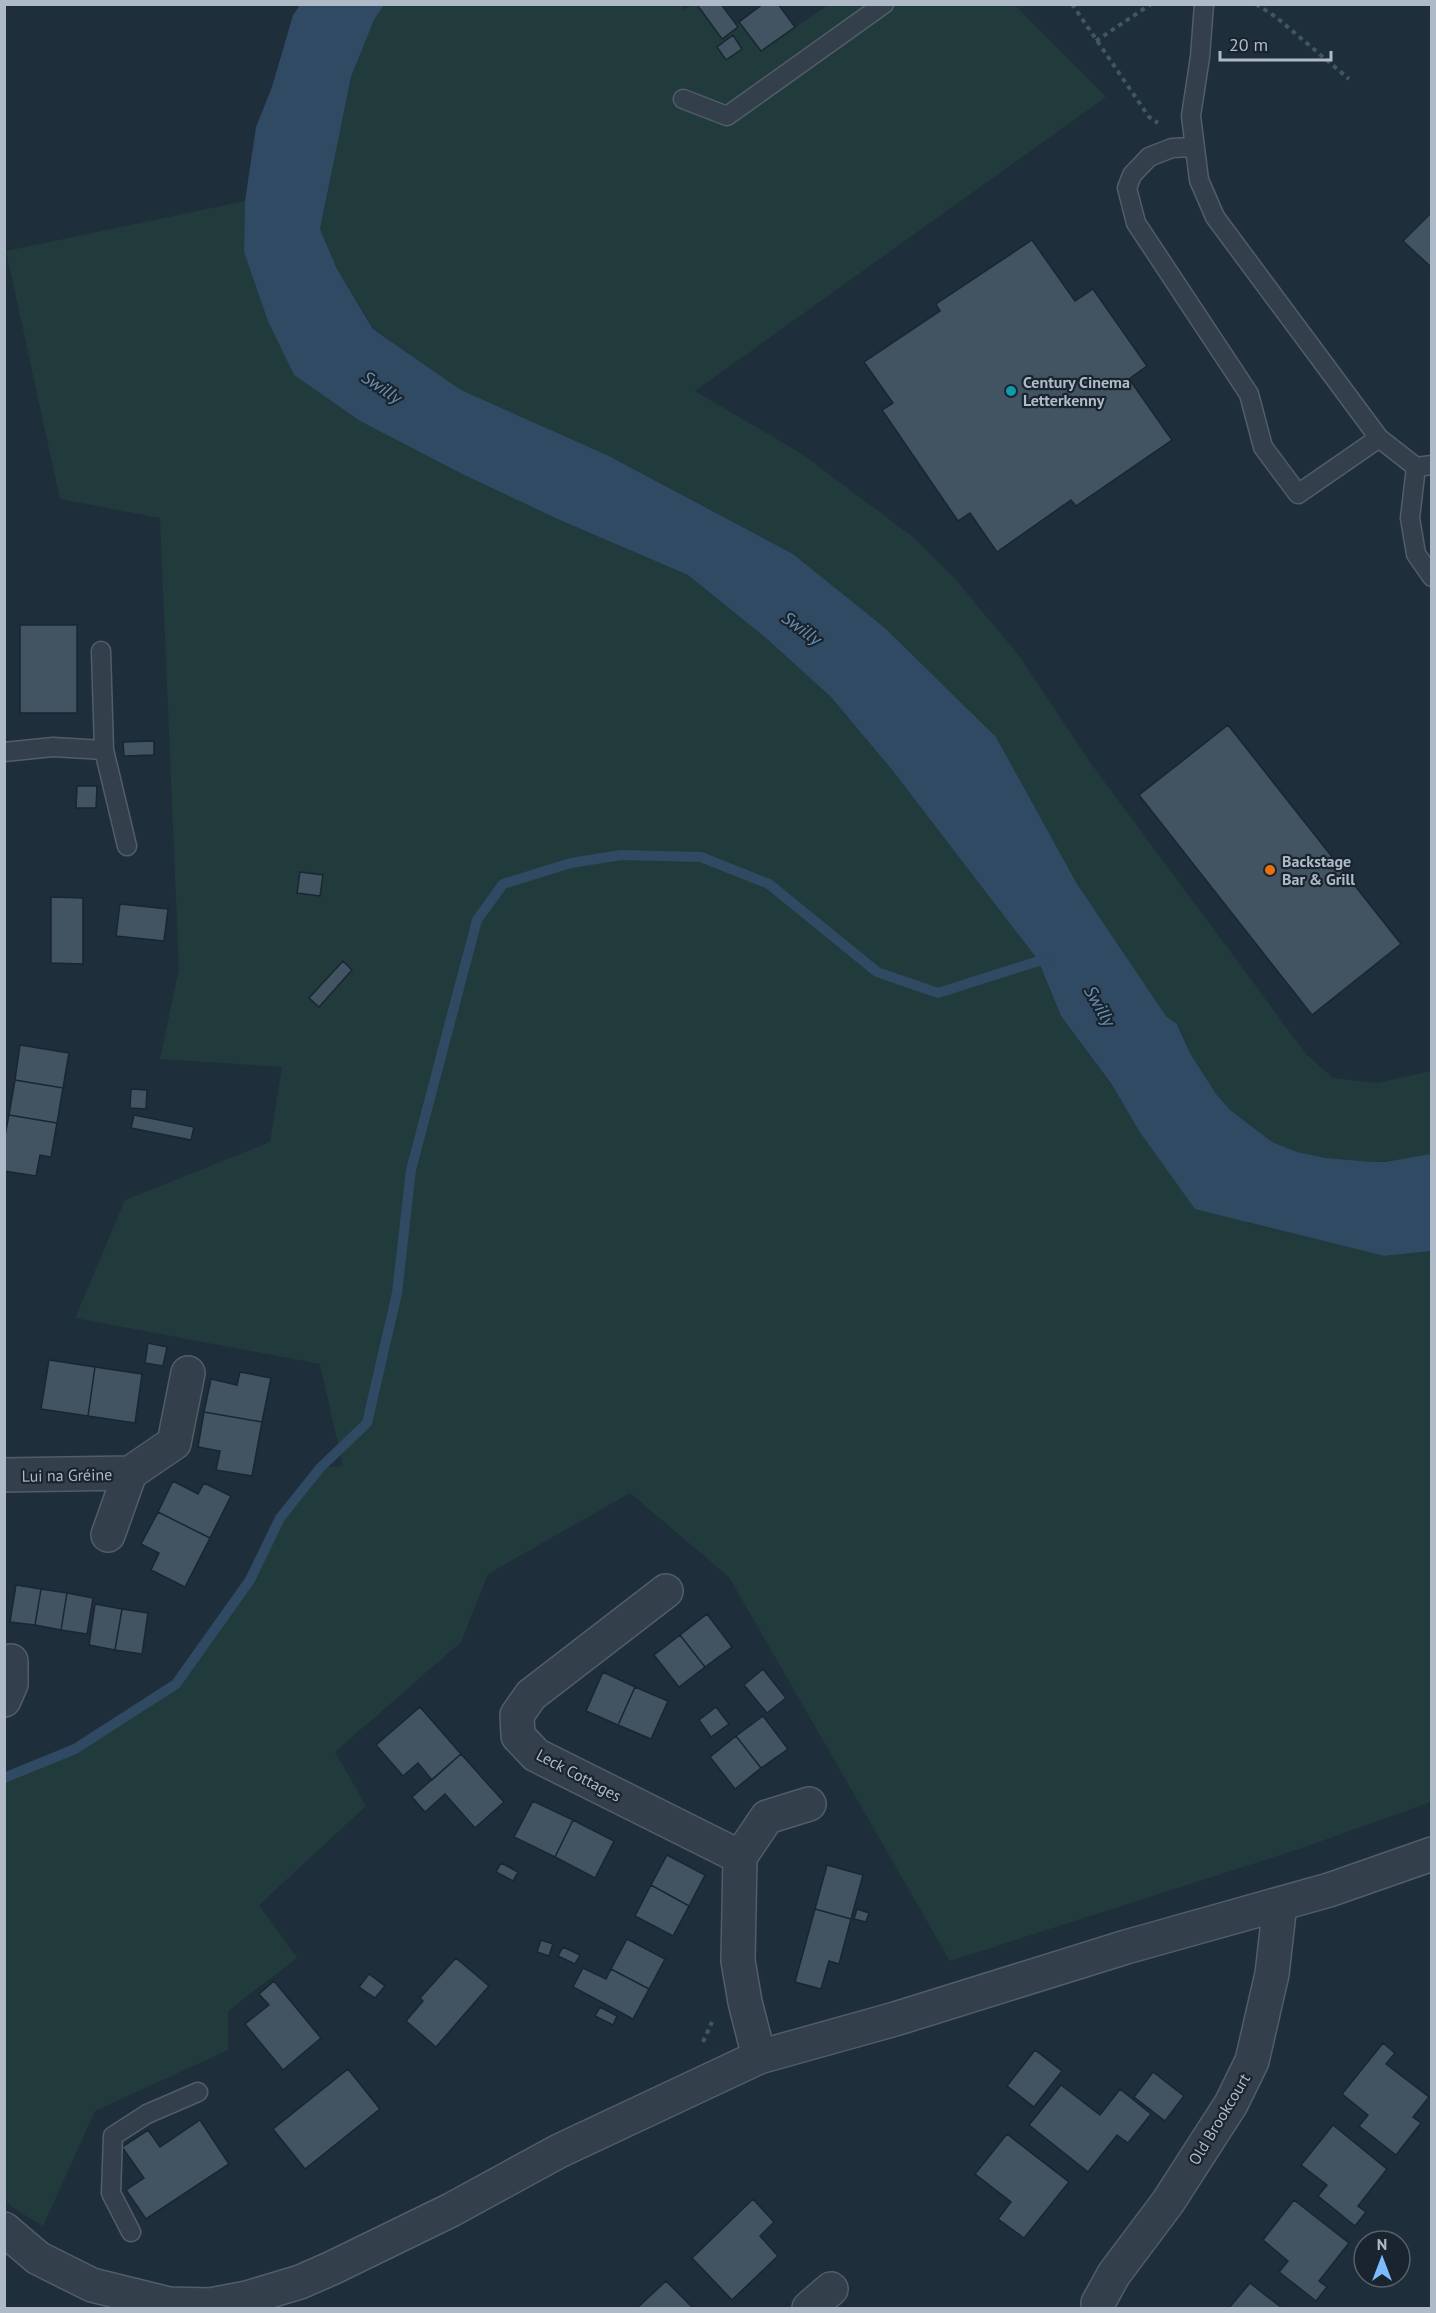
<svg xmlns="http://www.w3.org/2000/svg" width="1436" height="2313" viewBox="0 0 1436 2313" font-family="'PT Sans',sans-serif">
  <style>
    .green { fill: #213b3c }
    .water { fill: #2f4a62 }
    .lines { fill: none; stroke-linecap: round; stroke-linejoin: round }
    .stream { stroke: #2f4a62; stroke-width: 10 }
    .building { fill: #425362; stroke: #1a2632; stroke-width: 1.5 }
    .service-casing { stroke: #515d69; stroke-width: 21 }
    .minor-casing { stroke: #515d69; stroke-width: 36 }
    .path { stroke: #3f5859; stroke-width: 4; stroke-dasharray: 4.5 4.5; stroke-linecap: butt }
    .service { stroke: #333f4b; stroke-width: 18 }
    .minor { stroke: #333f4b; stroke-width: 33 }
    .culture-dot { fill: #0f9aa8; stroke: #19242f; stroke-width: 2 }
    .food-dot { fill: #e8710a; stroke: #19242f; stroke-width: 2 }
    .labels { text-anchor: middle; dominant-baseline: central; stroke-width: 4.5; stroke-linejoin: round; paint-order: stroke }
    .poi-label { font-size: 16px; font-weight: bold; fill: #aebac7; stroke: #19242f; text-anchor: start }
    .street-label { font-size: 16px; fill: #aebac7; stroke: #19242f }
    .water-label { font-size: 18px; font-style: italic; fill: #6b8fae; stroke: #19242f }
  </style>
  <rect width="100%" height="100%" fill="#1f2e3b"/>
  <path class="green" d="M681,4L684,10L692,5H700L698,7L722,39L738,27L736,24L739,22L761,51L828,5H1015L1106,97L695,391L802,454L913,537L955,579L1020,657L1092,765L1306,1054L1333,1078L1377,1083L1431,1071V1154C1381,1167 1321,1166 1274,1143C1246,1130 1221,1103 1204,1077C1199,1070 1194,1062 1190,1053C1186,1044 1183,1032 1177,1024C1174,1021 1169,1018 1166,1016L1077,884L996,737L885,628L793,554L607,455L461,390L374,329L337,269L320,229L351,77L374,20L384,5Z
    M245,201L244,252L294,375L360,421L464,475L562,521L688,575L767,639L831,697L893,771L954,850L1038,960L1061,1016L1112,1086L1139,1131L1165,1165L1248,1223L1384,1256L1431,1251V1802L1302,1848L950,1961L729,1577L630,1493L488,1574L461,1642L335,1752L366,1806L259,1905L297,1958L228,2011V2050L95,2111L43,2226L12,2207L5,2199V1778L75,1749L176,1684L250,1580L280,1518L320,1468L343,1466L320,1364L75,1318L125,1200L270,1142L282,1067L160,1059L179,969L160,518L60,499L6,251Z"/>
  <path class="water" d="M300,5H384L374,20L351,77L320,229L337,269L373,329L461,390L607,455L793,554L885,628L996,737L1077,884L1166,1016L1177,1024L1191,1055L1216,1094L1230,1110L1272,1142L1297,1152L1325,1158L1372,1162H1385L1431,1154V1251L1384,1256L1195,1209L1139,1131L1112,1085L1061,1016L1038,960L893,771L831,697L767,639L688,575L562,521L464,475L360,421L294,375L268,321L244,252L245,201L256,127L272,87L293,15Z"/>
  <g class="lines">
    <path class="stream" d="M4,1778L75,1749L176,1684L250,1580L280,1518L320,1468L367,1423L397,1293L411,1170L477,920L503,884L571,863L621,855L701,857L769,884L877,972L938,993L1051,957"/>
  </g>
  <path class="building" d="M700,4H721L738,27L722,39L698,6Z
    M763,4H778L795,27L761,51L739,22Z
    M733,35L742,49L726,60L717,47Z
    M1432,212V268L1403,241Z
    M1032,240L1075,301L1093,289L1147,366L1129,379L1172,440L1076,506L1071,500L997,552L970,513L958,521L882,410L893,403L864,362L940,311L936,304Z
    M20,625H77V713H20Z
    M1228,725L1401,944L1312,1015L1139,795Z
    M154,741V755L124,756L123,742Z
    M77,786H97L96,808H76Z
    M300,872L323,875L320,896L297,893Z
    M51,897L83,898V964L51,963Z
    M120,904L168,909L164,941L116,936Z
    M343,961L352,970L319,1007L309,998Z
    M20,1045L69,1053L63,1088L15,1080Z
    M15,1080L63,1088L57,1123L9,1115Z
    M131,1089L147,1090L146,1109L130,1108Z
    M9,1115L57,1123L51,1157L40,1155L36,1176L4,1171V1140Z
    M134,1115L194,1127L191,1140L131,1128Z
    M148,1343L167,1347L163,1366L145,1363Z
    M49,1360L95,1367L88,1416L41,1409Z
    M95,1367L142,1374L135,1423L88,1416Z
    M240,1372L271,1378L262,1422L204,1412L211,1379L237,1385Z
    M204,1412L262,1422L252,1476L216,1470L220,1451L198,1447Z
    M173,1481L198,1494L204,1483L231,1496L210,1538L158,1512Z
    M158,1512L210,1538L185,1587L151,1570L159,1553L141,1544Z
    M16,1585L41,1589L35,1625L10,1622Z
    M41,1589L67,1593L61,1630L35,1625Z
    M67,1593L93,1598L87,1634L61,1630Z
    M95,1604L122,1609L115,1650L89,1645Z
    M122,1609L148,1613L142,1654L115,1650Z
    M707,1614L732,1647L705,1667L680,1635Z
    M680,1635L705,1667L679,1687L654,1655Z
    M763,1669L786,1698L767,1713L744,1685Z
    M603,1672L635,1687L618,1725L586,1711Z
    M635,1687L668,1701L651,1739L618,1725Z
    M420,1707L461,1754L432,1780L418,1763L403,1776L376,1745Z
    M716,1707L729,1724L711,1737L699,1720Z
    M763,1716L788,1749L761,1768L736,1736Z
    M736,1736L761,1768L735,1789L710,1757Z
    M461,1754L504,1802L475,1828L445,1794L425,1812L412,1797Z
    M533,1801L573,1820L555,1857L514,1837Z
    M573,1820L614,1841L595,1878L555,1857Z
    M667,1855L705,1875L689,1906L651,1885Z
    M501,1863L518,1872L513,1881L496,1872Z
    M827,1865L863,1875L851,1919L815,1909Z
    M651,1885L689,1906L673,1936L635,1916Z
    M815,1909L851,1919L839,1964L829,1961L821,1989L795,1982Z
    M857,1909L869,1913L866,1922L854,1919Z
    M627,1939L665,1959L649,1989L611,1969Z
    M541,1940L553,1944L549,1956L537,1952Z
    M563,1947L580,1955L575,1964L558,1956Z
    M456,1958L489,1986L436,2047L406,2021L423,2001L420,1998Z
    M583,1968L606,1979L611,1969L649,1989L633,2019L573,1987Z
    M369,1974L385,1986L375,1998L359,1987Z
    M274,1981L321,2038L283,2070L245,2024L269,2005L259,1994Z
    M600,2007L617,2016L613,2025L595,2016Z
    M1383,2043L1395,2053L1386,2064L1429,2097L1413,2117L1421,2123L1396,2155L1359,2126L1368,2115L1342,2094Z
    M1035,2050L1062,2071L1034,2107L1007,2086Z
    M348,2069L380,2109L305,2169L273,2129Z
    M1153,2072L1184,2096L1165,2121L1134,2097Z
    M1061,2085L1100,2115L1120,2089L1151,2114L1128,2143L1117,2135L1088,2172L1029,2125Z
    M200,2120L229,2164L146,2219L126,2190L144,2178L122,2147L148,2130L160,2147Z
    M1333,2125L1387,2169L1358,2206L1366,2212L1355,2226L1318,2196L1327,2185L1301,2165Z
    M1007,2134L1069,2182L1024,2238L998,2219L1011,2202L975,2174Z
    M753,2199L774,2222L760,2236L778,2256L732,2300L692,2258Z
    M1294,2200L1349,2243L1319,2281L1327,2287L1316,2301L1279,2272L1288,2261L1263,2240Z
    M666,2281L693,2308H637Z
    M1250,2283L1282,2308H1229Z"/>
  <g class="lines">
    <g class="service-casing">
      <path id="service" d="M1204,4L1200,57L1191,116L1199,180L1215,217L1379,438L1416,467L1432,465
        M683,99L727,116L884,4
        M1193,147L1172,148L1149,157L1132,175L1127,188L1136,223L1249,394L1263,447L1298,494L1379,438
        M1416,467L1410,518L1416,554L1432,577
        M104,750L127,846
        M4,752L53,747L104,750L101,651
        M131,2232L111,2193L113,2136L147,2114L198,2092"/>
    </g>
    <g class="minor-casing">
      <path id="minor" d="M4,1475L130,1473
        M108,1535L130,1473L174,1443L188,1373
        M666,1591L531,1695L517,1715L518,1736L536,1755L740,1857L738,1961L745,2002L759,2057
        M4,1700L11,1684V1661
        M740,1857L767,1817L809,1804
        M4,2229L38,2258L92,2285L169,2304L210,2305L247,2298L300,2282L332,2268L451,2210L559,2151L759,2057L895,2019L1126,1947L1329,1890L1432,1854
        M809,2308L831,2289
        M1099,2308L1098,2303L1114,2274L1168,2202L1231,2104L1252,2061L1272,1974L1280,1904"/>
    </g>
    <path class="path" d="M1072,4L1149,117L1158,123
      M1256,4L1276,17L1349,79
      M1096,41L1151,4
      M703,2042L712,2022"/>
    <use href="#service" class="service"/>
    <use href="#minor" class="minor"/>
  </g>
  <circle class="culture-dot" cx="1011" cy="391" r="6"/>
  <circle class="food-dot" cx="1270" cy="870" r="6"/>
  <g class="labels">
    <g class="poi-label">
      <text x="1023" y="382">Century Cinema<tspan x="1023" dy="18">Letterkenny</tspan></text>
      <text x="1282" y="861">Backstage<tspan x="1282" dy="18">Bar &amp; Grill</tspan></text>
    </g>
    <g class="street-label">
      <text transform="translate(67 1475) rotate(-1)">Lui na Gréine</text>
      <text transform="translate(579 1775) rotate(28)">Leck Cottages</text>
      <text transform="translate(1219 2119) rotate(-59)">Old Brookcourt</text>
    </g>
    <g class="water-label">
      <text transform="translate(382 387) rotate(34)">Swilly</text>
      <text transform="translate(802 628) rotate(36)">Swilly</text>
      <text transform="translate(1100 1006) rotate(60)">Swilly</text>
    </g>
  </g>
  <rect width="1436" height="2313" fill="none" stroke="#aebac7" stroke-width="12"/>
  <g transform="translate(1382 2259)"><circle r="28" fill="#19242f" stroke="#55606c" stroke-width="1.5"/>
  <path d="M0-4.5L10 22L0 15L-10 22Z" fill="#7bbbff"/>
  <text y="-9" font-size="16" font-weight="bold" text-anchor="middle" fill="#aebac7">N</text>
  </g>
  <path d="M1220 51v9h111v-9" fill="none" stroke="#aebac7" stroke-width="3"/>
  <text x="1229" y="51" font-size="18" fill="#aebac7" stroke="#19242f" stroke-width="4.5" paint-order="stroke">20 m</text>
</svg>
